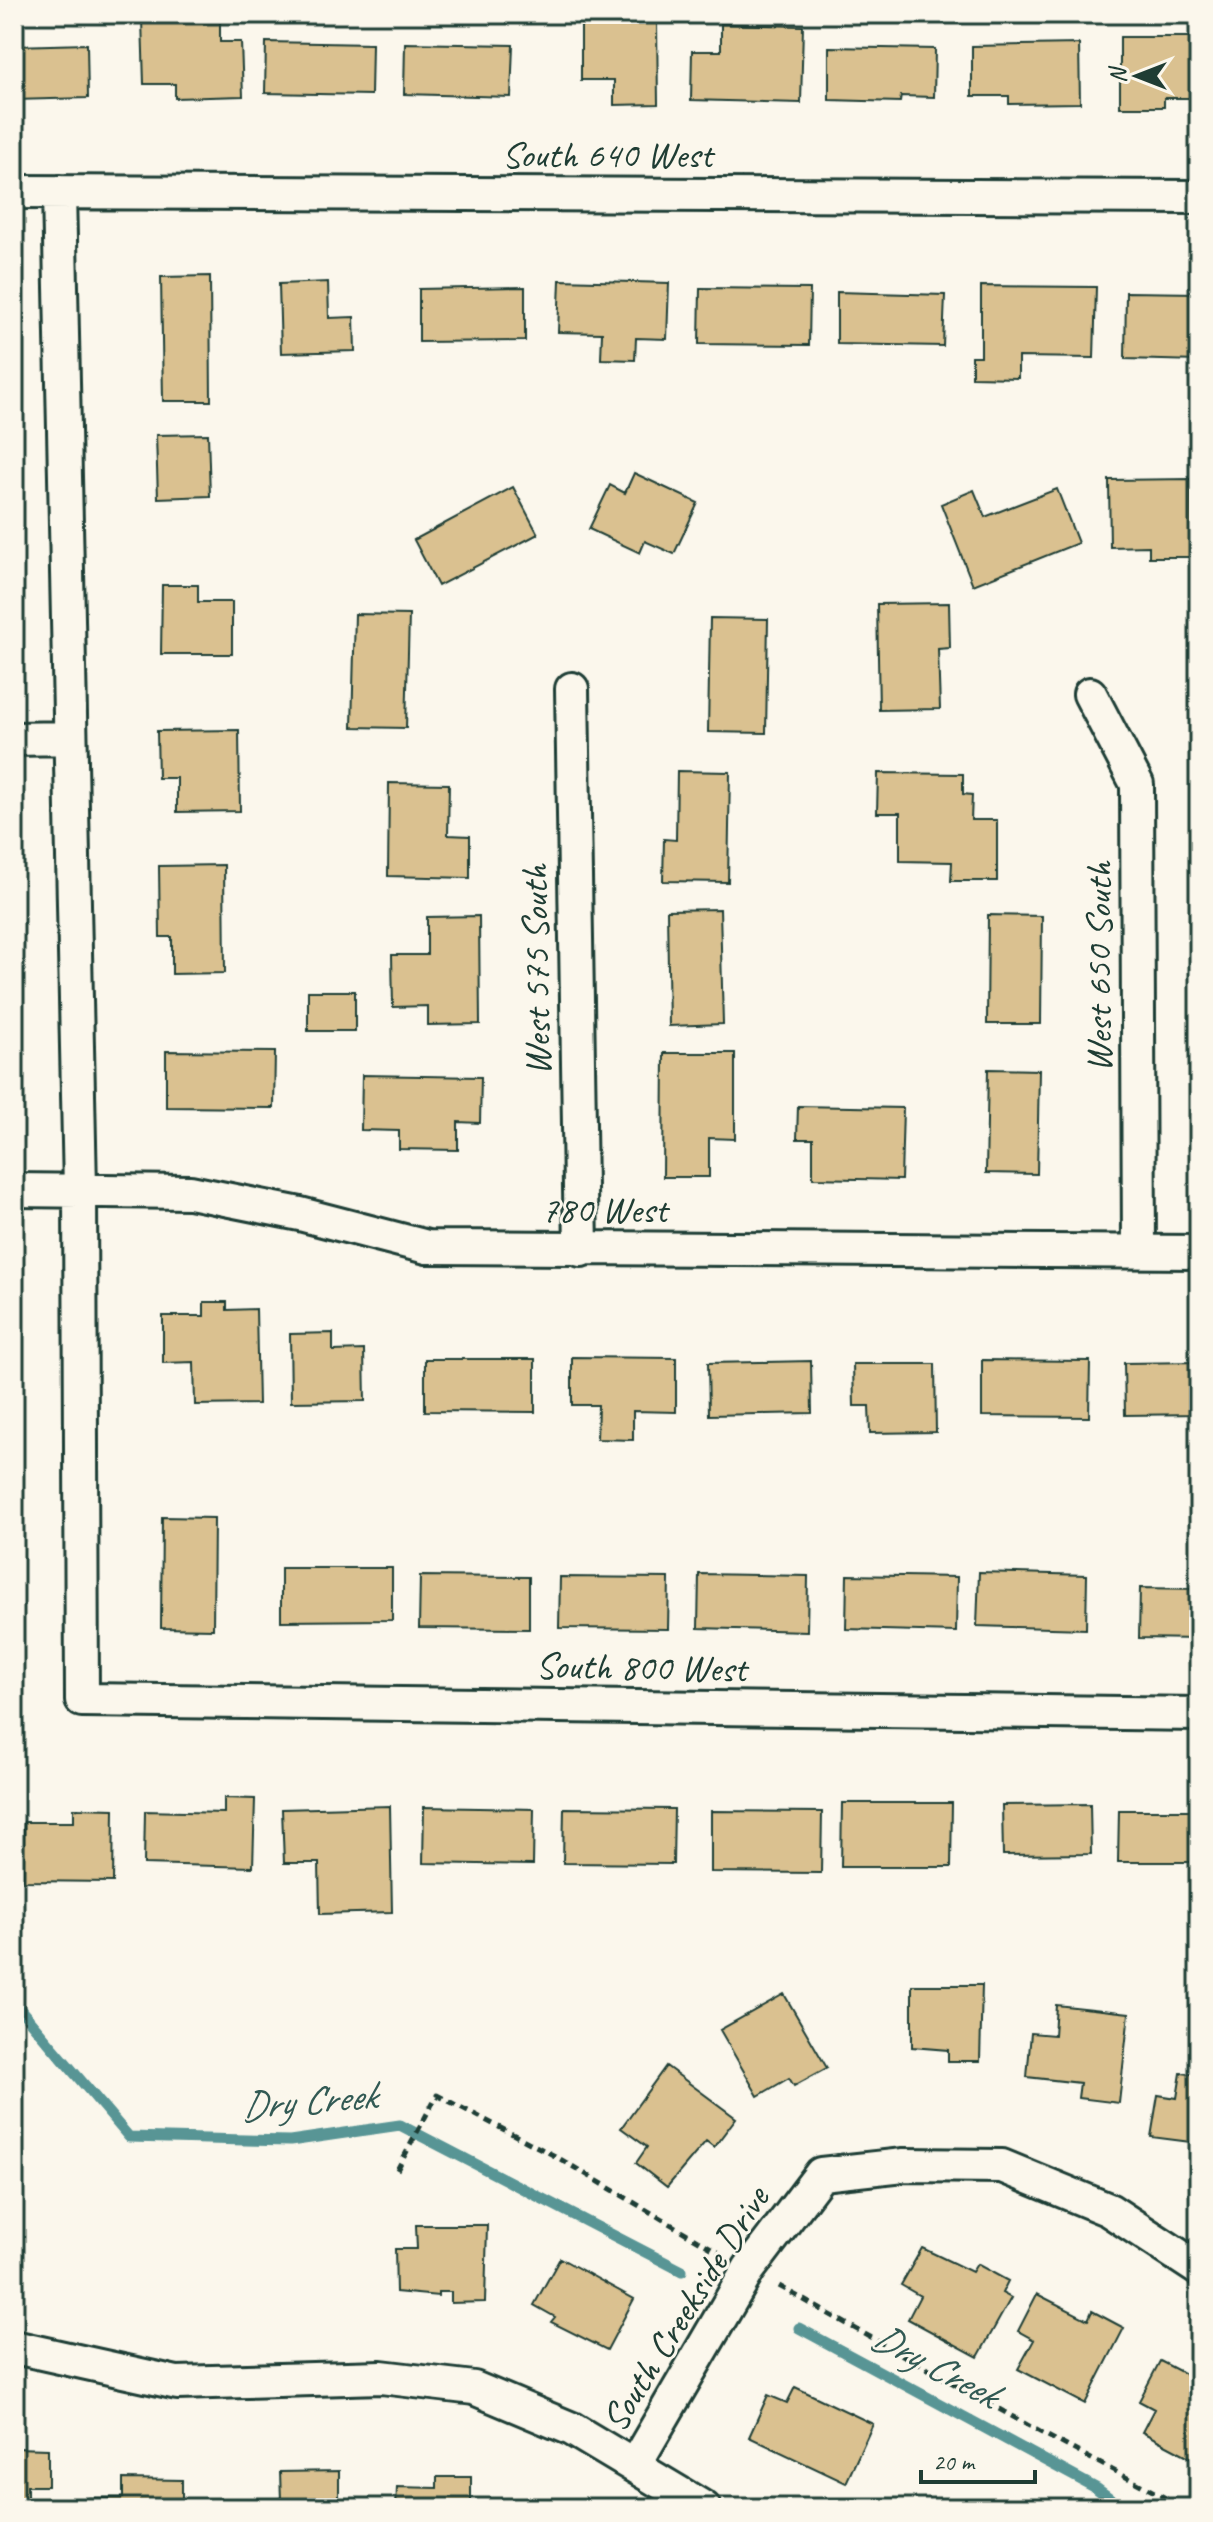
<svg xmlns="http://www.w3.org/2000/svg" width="1213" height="2522" viewBox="0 0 1213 2522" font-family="Caveat,sans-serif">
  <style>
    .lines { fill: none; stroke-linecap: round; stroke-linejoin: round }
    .stream { stroke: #589595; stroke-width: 11 }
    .building { fill: #dac190; stroke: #1f3d34; stroke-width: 2 }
    .minor-casing { stroke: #1f3d34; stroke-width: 38 }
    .path { stroke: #1f3d34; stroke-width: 5; stroke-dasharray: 8 6; stroke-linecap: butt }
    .minor { stroke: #fbf7ec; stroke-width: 32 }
    .labels { text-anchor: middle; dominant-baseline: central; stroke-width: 6; stroke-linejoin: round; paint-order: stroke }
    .street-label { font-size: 38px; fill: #1f3d34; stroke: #fbf7ec }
    .water-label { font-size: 40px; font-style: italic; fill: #325a54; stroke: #fbf7ec }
  </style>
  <rect width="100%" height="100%" fill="#fbf7ec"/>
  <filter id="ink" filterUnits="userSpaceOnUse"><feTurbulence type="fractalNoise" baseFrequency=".0125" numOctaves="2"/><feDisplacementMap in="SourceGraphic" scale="16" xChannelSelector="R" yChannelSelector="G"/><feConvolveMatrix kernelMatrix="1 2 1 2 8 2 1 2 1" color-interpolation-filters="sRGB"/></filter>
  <g filter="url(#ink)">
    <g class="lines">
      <path class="stream" d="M14,2002L129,2137L290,2141L400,2125L682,2271
        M799,2328L1096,2488L1123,2508"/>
    </g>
    <path class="building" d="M220,18V42H241L243,96L175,98V84H144L142,19Z
      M657,23L658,104L614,105V80H581V25Z
      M721,24L803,26L801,103L691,100L692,51H721Z
      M1120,37H1199V98H1164V107H1120Z
      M266,42L372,44L371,95L265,93Z
      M405,43L513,45L511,97L404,94Z
      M87,44L88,98L14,100V46Z
      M1079,44L1080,103L1009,104V96H972V46Z
      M829,47L935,49L934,97L901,96L900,102L829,100Z
      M210,276L211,401H163L161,277Z
      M560,280L669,283L667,339L636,338L635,360L601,359L602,333L558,332Z
      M328,282L329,318L354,317L355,351L281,353L279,284Z
      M981,286L1096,287L1094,358L1018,357V378L972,377V356H981Z
      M525,287V341L419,342V289Z
      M700,288L810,289L809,345L699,344Z
      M837,292L945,295L943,346L837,344Z
      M1126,292L1199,293V361L1125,359Z
      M208,434L210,496L158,498L156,435Z
      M634,473L698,503L674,554L645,541L640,553L589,529L610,485L625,493Z
      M1191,479L1192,557H1149V546L1110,547L1109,480Z
      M513,487L538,534L438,586L414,540Z
      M1057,489L1078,543L973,585L941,504L974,490L985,517Z
      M162,585H198V602H232V654H161Z
      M949,603L950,648L938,649L940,709L879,710L877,604Z
      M355,614L409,615L406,728L352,727Z
      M710,618L768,619L766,733L708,732Z
      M239,730L240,811L177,812V778H158L157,731Z
      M677,771L730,772L728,882L663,881L664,839L676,840Z
      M878,773L963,774V794L972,795L971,820H997V881H951L952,862L900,861V813H877Z
      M389,783L449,784L448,835L470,836V878L388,876Z
      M224,865L225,973L172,974V937H160L159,866Z
      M720,909L723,1024L669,1026L667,910Z
      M988,915L1042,916L1041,1024H987Z
      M479,916L480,1024L428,1025V1006L393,1007L392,955H427V917Z
      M308,991H355V1031H308Z
      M166,1051L275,1052L274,1108L166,1107Z
      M664,1053H735V1139L709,1138V1177H663Z
      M988,1069L1039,1070L1037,1174L986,1173Z
      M362,1075L481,1077L480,1123L458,1122V1150L399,1149V1131L361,1130Z
      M798,1106L903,1108L901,1180L813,1178V1139H797Z
      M204,1302H227V1310L256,1309L258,1404L195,1405L194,1362L163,1363V1316H204Z
      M333,1333V1351L364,1350L365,1401L291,1402L290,1334Z
      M572,1357L676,1358V1412L633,1411V1440L597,1439L598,1405H572Z
      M425,1359H535V1412L425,1411Z
      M982,1360L1090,1361L1089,1417L982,1416Z
      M811,1361L812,1413L709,1415L708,1363Z
      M1199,1362V1414L1125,1415L1124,1363Z
      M853,1364H935L936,1432L870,1433L869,1406H854Z
      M162,1517L214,1518L213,1629L161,1628Z
      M281,1568H392V1620L281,1621Z
      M979,1572L1087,1575L1086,1629L977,1626Z
      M699,1574L808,1576L807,1631L698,1628Z
      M847,1575L957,1577L956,1632L846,1629Z
      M420,1576L529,1577V1629L419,1628Z
      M560,1577L669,1578L668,1629L559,1628Z
      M1140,1588L1199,1589V1639L1139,1638Z
      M224,1798L255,1799L253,1867L144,1864L145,1811L224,1813Z
      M842,1803H952L951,1867H841Z
      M1090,1804L1091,1854L1003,1855L1002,1805Z
      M390,1806L392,1912L320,1914L319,1863H284L282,1809Z
      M424,1807L534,1809L533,1865L423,1863Z
      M74,1808L114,1809L113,1882L23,1881L24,1822H74Z
      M564,1808L674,1809L673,1864L563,1863Z
      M1119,1810H1199V1862H1118Z
      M711,1811L822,1812L821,1873L711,1872Z
      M912,1985H982L980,2061H948V2050L912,2047Z
      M784,1994L827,2068L794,2086L789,2078L758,2096L720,2030Z
      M1056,2005L1129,2013L1119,2103L1078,2098L1080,2083L1027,2077L1031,2033L1054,2035Z
      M666,2066L736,2118L714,2147L706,2141L667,2187L636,2163L647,2147L621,2128Z
      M1181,2073L1199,2075V2143L1151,2137L1158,2095L1177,2098Z
      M416,2225H487L485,2302L451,2303V2292H438V2296L396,2292L395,2249H417Z
      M922,2248L972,2272L977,2264L1008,2281L1002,2293L1011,2298L978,2357L908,2319L920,2296L901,2285Z
      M560,2258L634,2299L607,2350L551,2322L555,2317L534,2305Z
      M1037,2294L1088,2320L1092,2311L1124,2328L1085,2404L1018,2369L1034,2340L1018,2331Z
      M1160,2361L1199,2381V2462L1142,2432L1154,2409L1139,2401Z
      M795,2387L873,2424L846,2483L749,2437L768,2395L787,2403Z
      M14,2448L48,2449V2486H27V2508H14Z
      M339,2471V2508H247V2501L281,2500L280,2472Z
      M437,2477H471V2508H396L397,2487L437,2488Z
      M123,2479L182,2480V2508H89V2498H123Z"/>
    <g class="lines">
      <g class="minor-casing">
        <path id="minor" d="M14,192L1199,197
          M59,192L80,1189L82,1700L1199,1714
          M572,689L581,1250
          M1090,694L1137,784L1139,1251
          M14,739L69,738
          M14,1190L190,1192L300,1214L427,1247L1199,1252
          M14,2347L177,2383L381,2377L474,2388L572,2429L704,2508
          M634,2466L749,2269L821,2174L904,2165L1002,2166L1109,2210L1199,2269"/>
      </g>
      <path class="path" d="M397,2170L437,2095L555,2156L718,2252
        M779,2286L1040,2432L1185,2508"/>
      <use href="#minor" class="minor"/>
    </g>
  </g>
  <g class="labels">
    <g class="street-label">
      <text x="607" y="154">South 640 West</text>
      <text transform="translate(1098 967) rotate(-90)">West 650 South</text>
      <text transform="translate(536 970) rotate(-91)">West 575 South</text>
      <text x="604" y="1209">780 West</text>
      <text transform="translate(641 1667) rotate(1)">South 800 West</text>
      <text transform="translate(685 2309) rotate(-58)">South Creekside Drive</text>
    </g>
    <g class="water-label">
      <text transform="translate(308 2101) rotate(-5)">Dry Creek</text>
      <text transform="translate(935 2365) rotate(28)">Dry Creek</text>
    </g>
  </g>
  <rect width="1213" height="2522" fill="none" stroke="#fbf7ec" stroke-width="48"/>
  <rect x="24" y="24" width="1165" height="2474" fill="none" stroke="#1f3d34" stroke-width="3" filter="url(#ink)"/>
  <g transform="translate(1137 76) rotate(270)" stroke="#fbf7ec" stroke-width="6" paint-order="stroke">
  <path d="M0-6L14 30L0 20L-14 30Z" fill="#1f3d34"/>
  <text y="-12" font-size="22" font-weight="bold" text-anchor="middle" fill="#1f3d34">N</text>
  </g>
  <path d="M921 2470v12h114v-12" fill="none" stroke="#1f3d34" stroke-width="4"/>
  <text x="933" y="2470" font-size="24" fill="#1f3d34" stroke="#fbf7ec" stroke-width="6" paint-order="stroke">20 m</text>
</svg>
